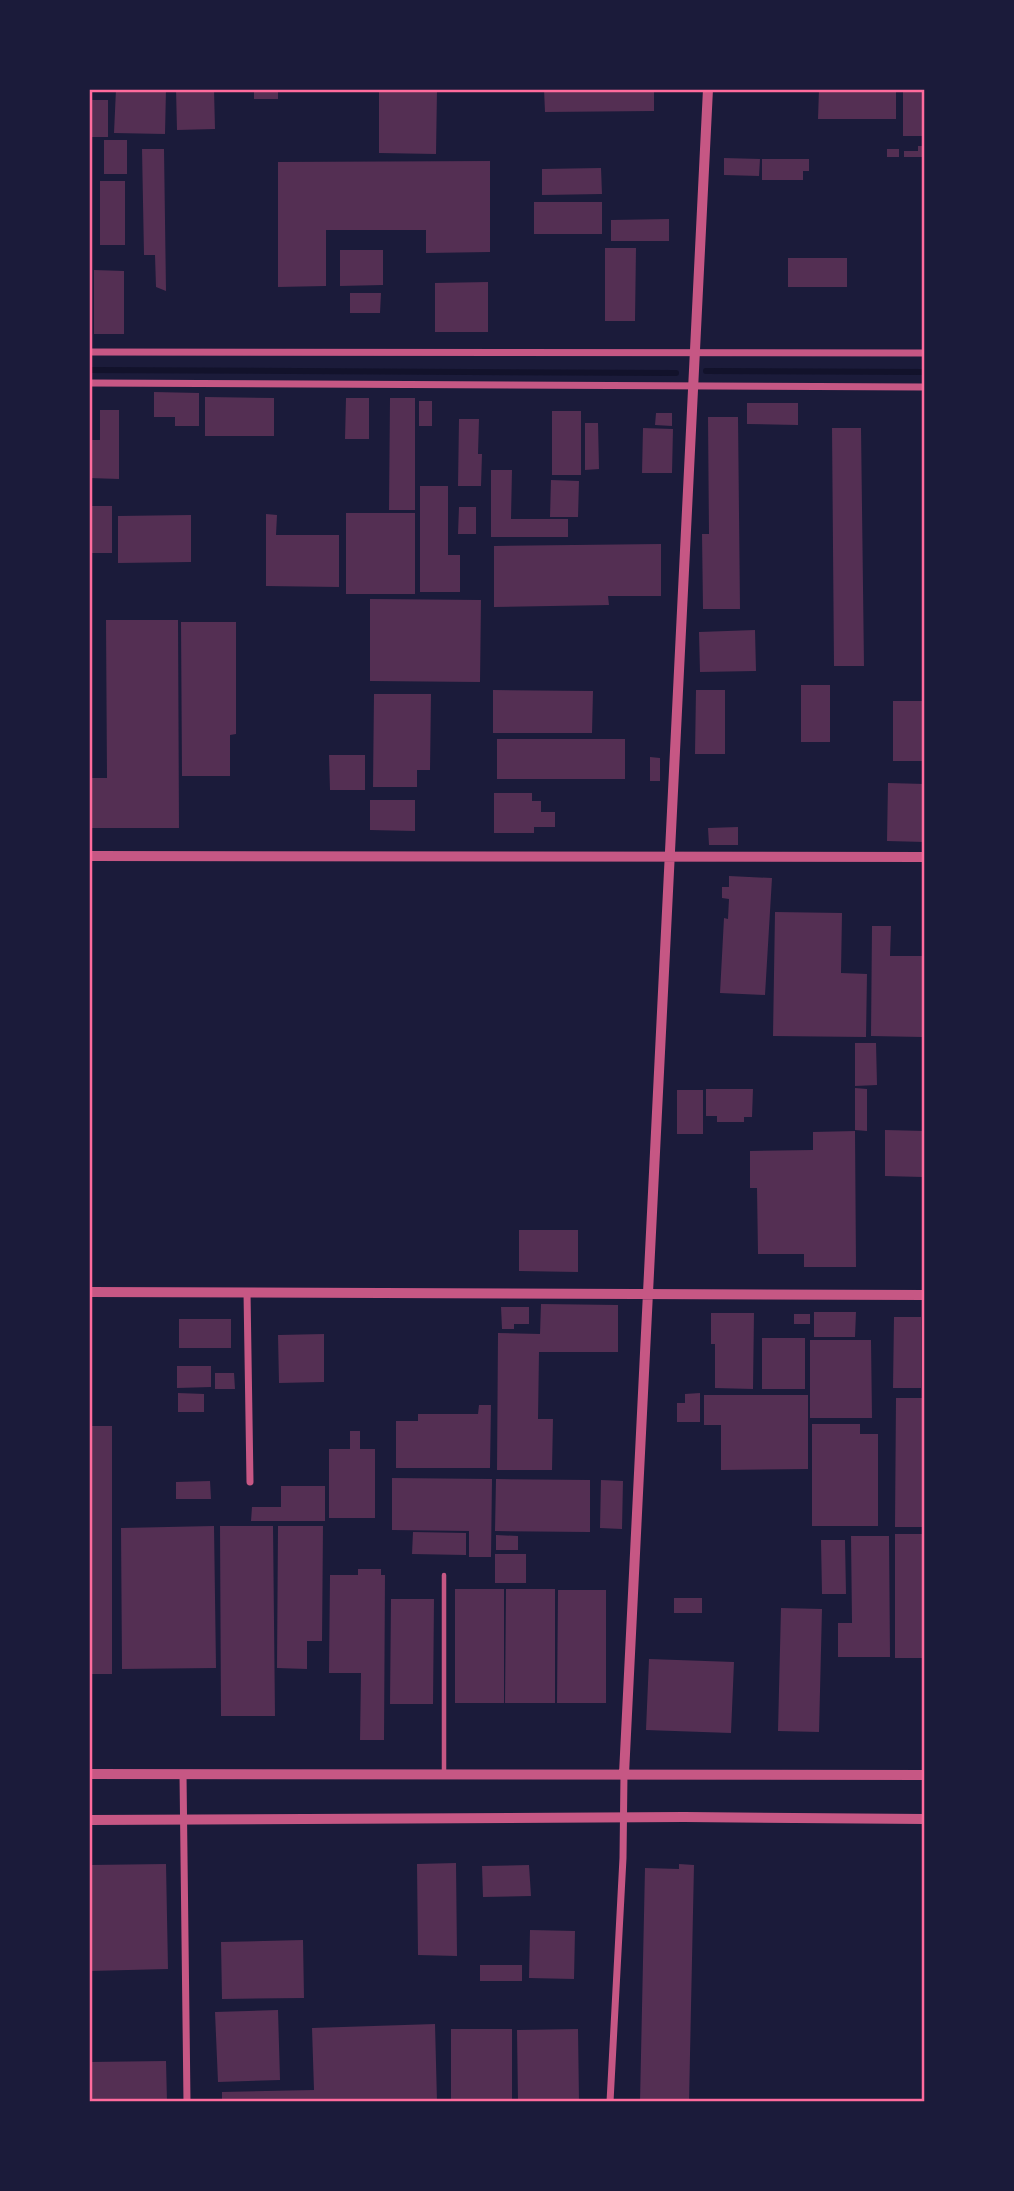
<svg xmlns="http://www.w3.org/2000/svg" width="1014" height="2191" viewBox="0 0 1014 2191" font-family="'Open Sans',sans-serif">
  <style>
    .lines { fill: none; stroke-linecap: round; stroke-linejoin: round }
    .stream { stroke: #12122b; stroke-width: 6 }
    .building { fill: #542f53 }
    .service { stroke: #c65784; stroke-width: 4.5 }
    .minor { stroke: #c65784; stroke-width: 7 }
    .tertiary { stroke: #c65784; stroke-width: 10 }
    .neatline { fill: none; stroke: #ff6b9d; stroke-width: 2.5 }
  </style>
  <rect width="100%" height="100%" fill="#1b1b3a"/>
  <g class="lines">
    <path class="stream" d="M89,370L676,373
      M706,371L925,372"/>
  </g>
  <path class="building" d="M116,89H166L165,134L114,133Z
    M176,89H214L215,129L177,130Z
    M254,89H278V99H254Z
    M379,89H437L436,154L379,153Z
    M544,89H654V111L545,112Z
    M819,89H896V119H818Z
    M903,89H925V136H903Z
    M89,100H108V137H89Z
    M104,140H127V174H104Z
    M918,146H925V157H904V151H918Z
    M142,149H164L166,291L156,287L155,255H144Z
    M887,149H899V157H887Z
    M724,158L760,159L759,176L724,175Z
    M762,159H809V171H803V180H762Z
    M490,161V252L426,253V230H326V286L278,287V162Z
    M601,168L602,194L542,195V169Z
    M100,181H125V245H100Z
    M534,202H602V234H534Z
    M669,219V241H611V220Z
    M605,248H636L635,321H605Z
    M340,250H383V285L340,286Z
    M788,258H847V287H788Z
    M94,270L124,271V334H94Z
    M488,282V332H435V283Z
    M350,293H381L380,313H350Z
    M154,392L199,393V426H175V417H154Z
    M205,397L274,398V436H205Z
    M346,398H369V439H345Z
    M390,398H415V510H389Z
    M419,401H432V426H419Z
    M747,403H798V425L747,424Z
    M100,410H119V479L89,478V440H100Z
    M552,411H581V475H552Z
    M656,413H672V426L655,425Z
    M708,417H738L740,609H703L702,534H709Z
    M459,419H479L478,454H482L481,486H458Z
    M585,423H598L599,469L585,470Z
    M643,428L673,429L672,473H642Z
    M832,428H861L864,666H834Z
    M491,470H512L511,519H568V537H491Z
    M551,480L579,481L578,517H550Z
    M420,486H448V555H460V592H420Z
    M89,506H112V553H89Z
    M459,507H476V534H458Z
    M346,513H415V594H346Z
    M266,514L277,515L276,535H339V587L266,586Z
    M191,515V562L118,563V516Z
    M661,544V596H608L609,605L494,607V546Z
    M370,599L481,600L480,682L370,681Z
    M106,620H178L179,828H89V778H107Z
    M181,622H236V734L230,735V776H182Z
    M755,630L756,671L700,672L699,632Z
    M801,685H830V742H801Z
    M493,690L593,691L592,733H493Z
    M696,690H725V754H695Z
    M374,694H431L430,770H417V787H373Z
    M893,701H925V761H893Z
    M497,739H625V779H497Z
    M329,755H365V790H330Z
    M650,757L660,758V781H650Z
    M888,783L925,784V842L887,841Z
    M494,793H532V801H541V812H555V827H534V833H494Z
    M370,800H415V831L370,830Z
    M738,827V845H709L708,828Z
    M729,876L772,878L765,995L720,993L724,918L728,919L729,899L722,898V887H729Z
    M775,912L842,913L841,973L867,974L866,1037L773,1036Z
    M872,926H891L890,956H923L922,1037L871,1036Z
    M855,1043H876L877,1085L855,1086Z
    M855,1088L867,1089V1131L855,1130Z
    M706,1089H753L752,1117H744V1122H717V1116H706Z
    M677,1090H703V1134H677Z
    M885,1130L925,1131V1186H922V1177L885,1176Z
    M855,1131L856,1267H804V1254H758L757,1188H750V1151L813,1150V1132Z
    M519,1230H578V1272L519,1271Z
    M541,1304L618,1305V1352H539L538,1419H553L552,1470H497L498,1333L540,1334Z
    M501,1307H529V1324H514V1329H502Z
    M814,1312H856L855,1337H814Z
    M711,1313H754L753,1389L715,1388V1344H711Z
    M794,1314H810V1324H794Z
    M894,1317H921V1388H893Z
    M179,1319H231V1348H179Z
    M324,1334V1382L279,1383L278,1335Z
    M762,1338H805V1389H762Z
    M810,1340H871L872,1418H810Z
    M177,1366H211V1387L177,1388Z
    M215,1373H234L235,1389H215Z
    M178,1393L204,1394V1412H178Z
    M700,1393V1422H677V1403H685V1394Z
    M704,1395H808V1469L721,1470V1425H704Z
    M896,1398H925V1527H895Z
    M479,1405H491L490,1468H396V1421H418V1414H478Z
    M812,1424H860V1434H878V1526H812Z
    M89,1426H112V1674H89Z
    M350,1431H360V1449H375V1518H329V1449H350Z
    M392,1478L492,1479L491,1557H469V1531L392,1530Z
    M496,1479L590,1480V1532L495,1531Z
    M601,1480L623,1481L622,1529L600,1528Z
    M210,1481L211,1499H176V1482Z
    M281,1486H325V1521H251L252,1507H281Z
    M214,1526L216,1668L122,1669L121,1528Z
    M220,1526H273L275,1716H221Z
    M278,1526H323L322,1641H307V1669L277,1668Z
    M413,1532L466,1533V1555L412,1554Z
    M895,1534H925V1658H895Z
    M496,1535L518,1536V1550H496Z
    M851,1536H889L890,1657H838V1623H852Z
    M821,1540H845L846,1594H822Z
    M495,1554H526V1583H495Z
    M358,1569H381V1575H385L384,1740H360L361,1673H329L330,1575H358Z
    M455,1589H504V1703H455Z
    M506,1589H555V1703H505Z
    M558,1590H606V1703H557Z
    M674,1598H702V1613H674Z
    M391,1599H434L433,1704H390Z
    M781,1608L822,1609L819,1732L778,1731Z
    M649,1659L734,1662L731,1733L646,1730Z
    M456,1863L457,1956L418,1955L417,1864Z
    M166,1864L168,1969L89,1971V1865Z
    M679,1864L694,1865L689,2102H640L645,1868L679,1869Z
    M529,1865L531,1896L483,1897L482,1866Z
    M530,1930L575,1931L574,1979L529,1978Z
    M303,1940L304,1998L222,1999L221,1942Z
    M480,1965H522V1981H480Z
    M278,2010L280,2080L218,2082L215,2012Z
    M435,2024L437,2102H222V2092L314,2090L312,2028Z
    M451,2029H512V2102H451Z
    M578,2029L579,2102H518L517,2030Z
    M166,2061L167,2102H89V2062Z"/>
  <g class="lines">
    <path class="service" d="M444,1575V1773"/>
    <path class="minor" d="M89,352L925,353
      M89,383L925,387
      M247,1292L250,1482
      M183,1774L187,2102
      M610,2102L623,1858L624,1774"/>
    <path class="tertiary" d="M89,856L925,857
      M89,1292L925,1295
      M89,1774L925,1775
      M624,1774L708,89
      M89,1820L684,1817L925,1819"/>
  </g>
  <rect width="1014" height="2191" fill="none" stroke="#1b1b3a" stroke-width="182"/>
  <rect x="91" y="91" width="832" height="2009" class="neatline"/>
</svg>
